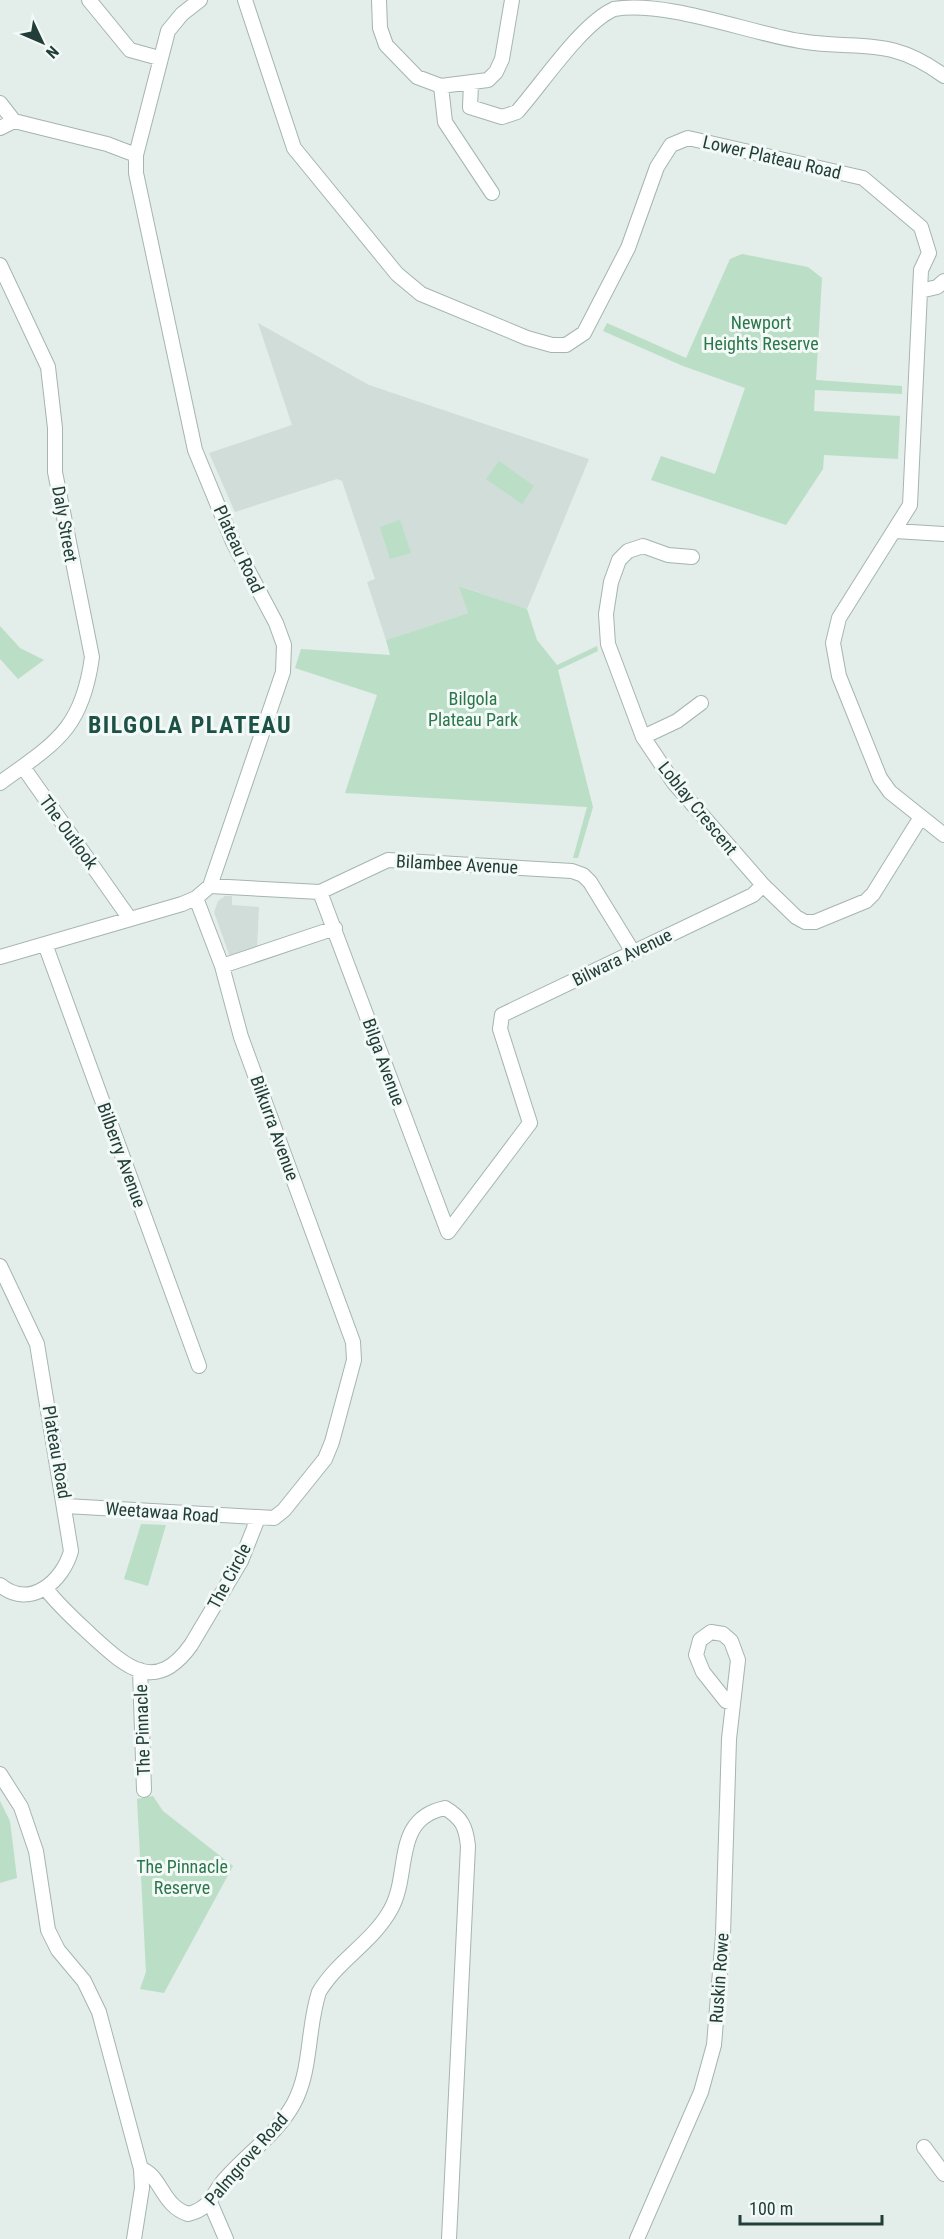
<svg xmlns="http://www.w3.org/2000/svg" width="944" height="2239" viewBox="0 0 944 2239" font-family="'Roboto Condensed',sans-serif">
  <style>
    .built { fill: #d1ddd8 }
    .green { fill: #bbdec6 }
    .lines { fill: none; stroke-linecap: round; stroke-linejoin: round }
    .minor-casing { stroke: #a5b5b0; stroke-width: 16 }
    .minor { stroke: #fff; stroke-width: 14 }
    .labels { text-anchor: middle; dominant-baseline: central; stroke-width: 6; stroke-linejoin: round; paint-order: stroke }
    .street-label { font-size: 18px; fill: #223e38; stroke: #f3f9f6 }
    .park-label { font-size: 18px; fill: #2b764a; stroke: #f3f9f6 }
    .district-label { font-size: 24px; font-weight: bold; letter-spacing: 1.5px; fill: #1d5146; stroke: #f3f9f6 }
  </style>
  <rect width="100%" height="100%" fill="#e3ede9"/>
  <path class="built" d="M258,323L369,385L589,459L527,609L460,586L468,613L386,640L367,582L375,579L342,481L337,479L235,512L209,453L292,425Z
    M225,896H232V905L259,907L257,949L230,957L214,912L218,901Z"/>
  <path class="green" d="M742,254L808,267L822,278L816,380L902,386V394L815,390L814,411L900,416L898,459L824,455L823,469L786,525L651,480L661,456L715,474L745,388L683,366L603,331L607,323L686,358L730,259Z
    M499,461L534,486L522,504L486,479Z
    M400,520L411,553L390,559L380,527Z
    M459,586L527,609L537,640L557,665L597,646L598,651L558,670L593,807L578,858H573L587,807L345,793L377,695L295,668L301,649L390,655L386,640L468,613Z
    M0,626L20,648L44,660L18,679L0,659Z
    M141,1524L166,1525L148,1586L124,1579Z
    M153,1796L163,1811L233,1866L164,1993L140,1989L146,1972L137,1799Z
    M0,1801L10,1821L17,1878L0,1883Z"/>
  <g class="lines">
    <g class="minor-casing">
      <path id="minor" d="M89,0L130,50L159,58
        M245,0L294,148L397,274L421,294L527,338L552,345H566L584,333L628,248L657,167L671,145L688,138L863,178L921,227L929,253L921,270L910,505L839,618L833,643L839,676L880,778L890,792L944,835
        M379,0L380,28L386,45L417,77L441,86L488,80L496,72L502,59L512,0
        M471,84L470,107L502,117L517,112C542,84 581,24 614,9C666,0 749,33 800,41C860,51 889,35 944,76
        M441,86L445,122L492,193
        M0,103L14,121
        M0,128L14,121L107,144L136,155
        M0,265L48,367L55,428V472L92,657C82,730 55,743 0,783
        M920,291L937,287L944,281
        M895,531L944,534
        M692,557L668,555L643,546L628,551L619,560L611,582L606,614L608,644L643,737L674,783L763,885L796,917L805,922H815L866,901L873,894L921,817
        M643,737L677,721L701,703
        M23,767L130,919
        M210,886L320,892L388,860L572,871L583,875L590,882L633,952
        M320,892L448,1232
        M45,944L199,1366
        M0,957L182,904L196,898L210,886L283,672L284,645L276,623L233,542L195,450L136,173V155L168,31L182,14L200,0
        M222,966L335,928
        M448,1232L530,1123L500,1029L502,1015L753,895L763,885
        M0,1266L37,1344L71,1551C63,1581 30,1610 0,1585
        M66,1506L274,1518L284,1510L325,1459L332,1442L354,1360L353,1342L241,1037L222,966L196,898
        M46,1589C60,1607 76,1621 92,1636C127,1668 156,1694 191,1645L241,1561L258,1518
        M140,1670L144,1790
        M0,1774L21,1807L36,1851L48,1930L58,1950L84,1981L99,2012L141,2169C161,2175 162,2206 188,2214C212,2208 211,2194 226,2178C248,2153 278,2133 294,2103C312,2069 307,2028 319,1992C338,1960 373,1942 391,1909C411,1873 392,1819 445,1808C462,1818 466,1827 468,1846L449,2239
        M924,2147L944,2174
        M210,2202L226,2239
        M134,2239L142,2188L141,2169
        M637,2239L701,2092L714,2045L723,1935L729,1739L738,1660L731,1641L723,1634L711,1632L700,1640L696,1655L703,1672L726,1701L733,1703"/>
    </g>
    <use href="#minor" class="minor"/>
  </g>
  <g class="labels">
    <g class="street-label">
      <text transform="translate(772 157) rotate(13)">Lower Plateau Road</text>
      <text transform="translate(65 524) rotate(80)">Daly Street</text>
      <text transform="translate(239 549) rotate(65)">Plateau Road</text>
      <text transform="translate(698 808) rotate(51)">Loblay Crescent</text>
      <text transform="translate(69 832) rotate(54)">The Outlook</text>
      <text transform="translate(457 864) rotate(3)">Bilambee Avenue</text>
      <text transform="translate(622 957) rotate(-26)">Bilwara Avenue</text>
      <text transform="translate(384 1062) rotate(70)">Bilga Avenue</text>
      <text transform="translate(275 1128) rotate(70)">Bilkurra Avenue</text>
      <text transform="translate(122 1155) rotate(70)">Bilberry Avenue</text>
      <text transform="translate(57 1452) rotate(80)">Plateau Road</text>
      <text transform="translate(162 1512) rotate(4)">Weetawaa Road</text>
      <text transform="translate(229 1576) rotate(-62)">The Circle</text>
      <text transform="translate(142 1730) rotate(-92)">The Pinnacle</text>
      <text transform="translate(719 1978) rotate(-86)">Ruskin Rowe</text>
      <text transform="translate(246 2159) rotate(-49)">Palmgrove Road</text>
    </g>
    <g class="park-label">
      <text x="761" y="322">Newport<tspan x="761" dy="21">Heights Reserve</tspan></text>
      <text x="473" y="698">Bilgola<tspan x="473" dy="21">Plateau Park</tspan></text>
      <text x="182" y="1866">The Pinnacle<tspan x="182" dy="21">Reserve</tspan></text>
    </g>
    <g class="district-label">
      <text x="190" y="725">BILGOLA PLATEAU</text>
    </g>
  </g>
  <g transform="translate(42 42) rotate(134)" stroke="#f3f9f6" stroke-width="4.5" paint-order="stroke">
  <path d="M0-4.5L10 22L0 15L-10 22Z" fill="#223e38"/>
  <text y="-9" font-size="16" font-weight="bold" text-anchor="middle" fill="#223e38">N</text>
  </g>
  <path d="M740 2215v9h142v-9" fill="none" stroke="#223e38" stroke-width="3"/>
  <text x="749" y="2215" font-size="18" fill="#223e38" stroke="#f3f9f6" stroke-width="4.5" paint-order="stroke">100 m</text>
</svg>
